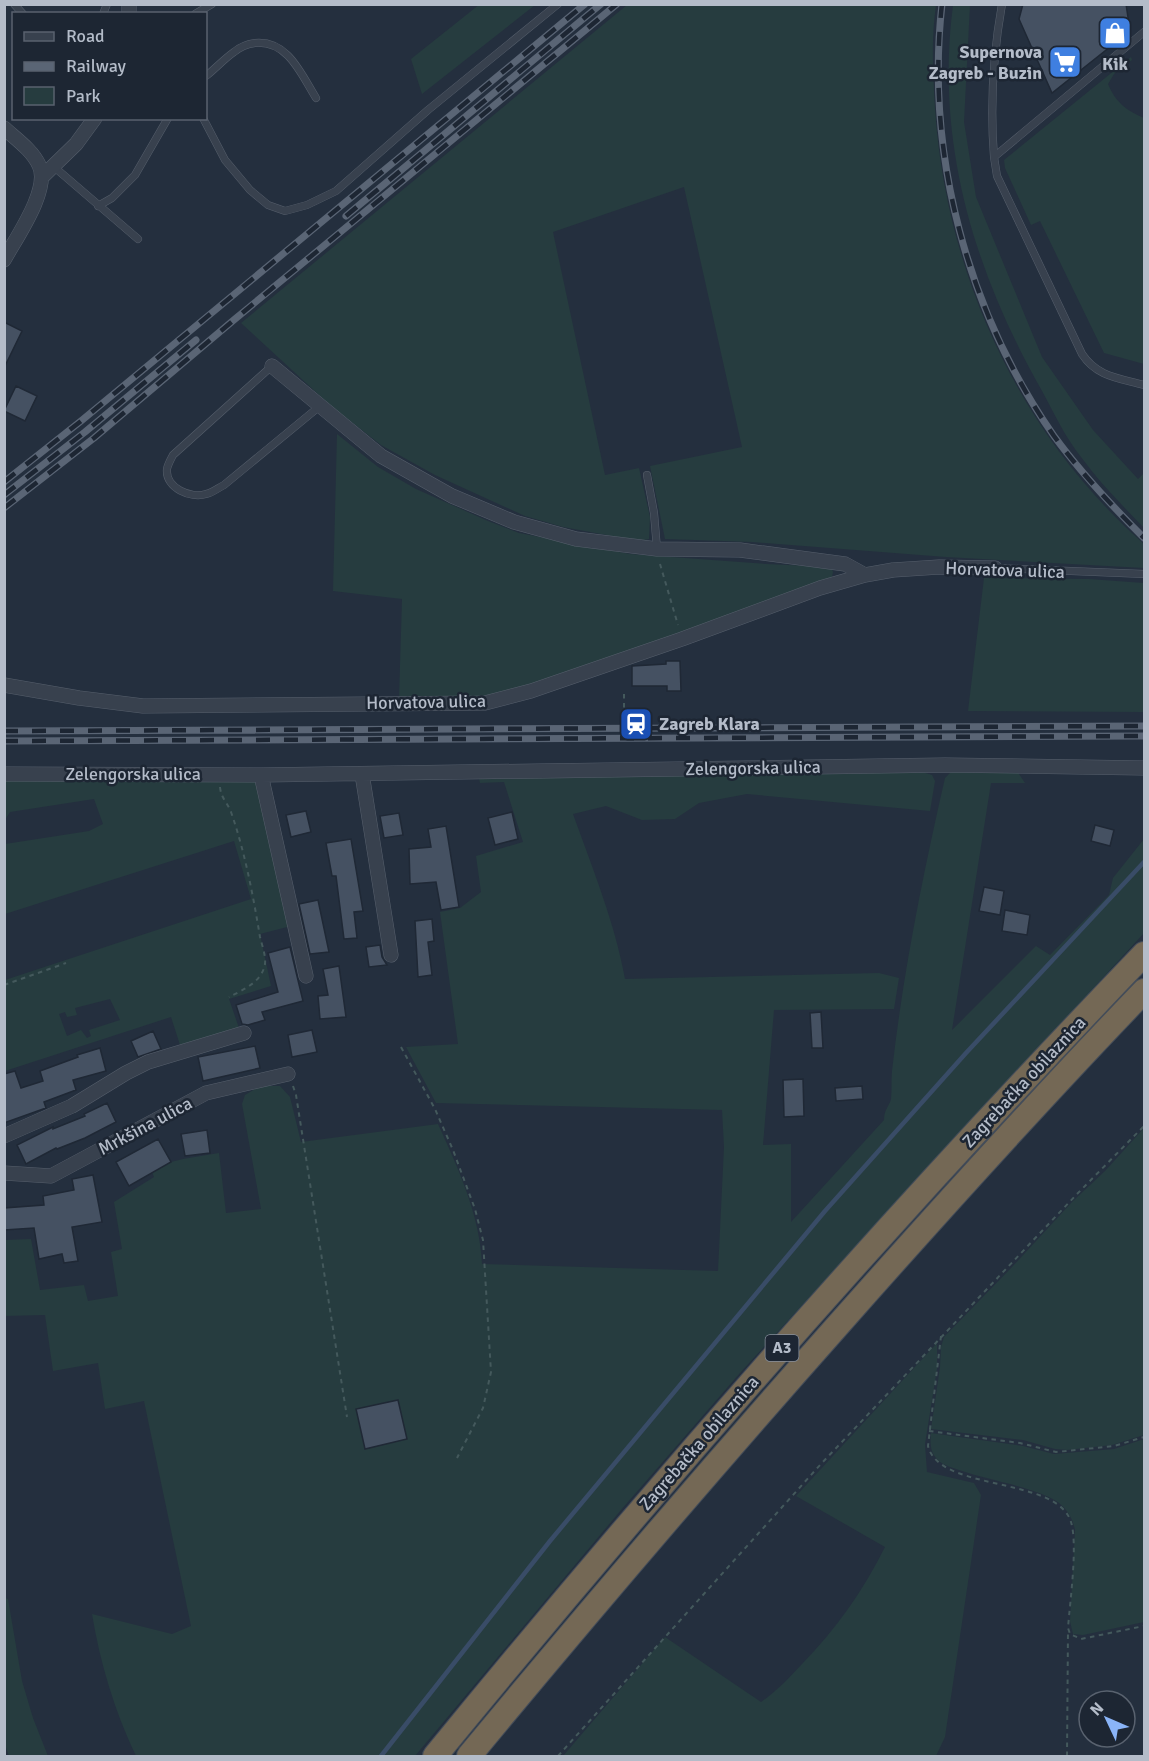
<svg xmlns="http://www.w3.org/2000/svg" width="1149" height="1761" viewBox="0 0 1149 1761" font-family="Signika,sans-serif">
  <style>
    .green { fill: #263c3f; fill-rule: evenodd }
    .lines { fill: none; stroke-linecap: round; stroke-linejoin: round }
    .stream { stroke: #394c67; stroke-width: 4.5 }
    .building { fill: #455162; stroke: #1f2835; stroke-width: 1.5 }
    .lane-casing { stroke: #565f6c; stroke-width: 8 }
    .street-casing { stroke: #565f6c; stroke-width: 15 }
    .highway-casing { stroke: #434c59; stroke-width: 26 }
    .path { stroke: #44595c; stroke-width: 2; stroke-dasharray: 4.5 4.5; stroke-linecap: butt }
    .lane { stroke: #38414e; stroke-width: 7 }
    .street { stroke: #38414e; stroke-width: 14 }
    .highway { stroke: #746855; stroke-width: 24 }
    .rail-casing { stroke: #5a6575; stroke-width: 7 }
    .rail { stroke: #1d2633; stroke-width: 4.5; stroke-dasharray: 14; stroke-linecap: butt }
    .labels { text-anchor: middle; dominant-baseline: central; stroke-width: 5; stroke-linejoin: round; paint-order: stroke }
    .shield { fill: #1d2633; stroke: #878f9c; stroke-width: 1.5 }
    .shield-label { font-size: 16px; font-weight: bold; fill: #b4bcc9 }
    .poi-label { font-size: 18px; font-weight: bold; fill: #b4bcc9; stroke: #1d2633; text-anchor: end }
    .street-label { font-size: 18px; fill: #b4bcc9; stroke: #1d2633 }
  </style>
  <rect width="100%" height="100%" fill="#242f3e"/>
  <path class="green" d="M480,4L535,5L422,94L411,59Z
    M627,5H936C931,40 933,73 935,109C946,274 1019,434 1144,544V568L946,557L752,542L665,539L650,466L742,447L684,187L553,232L605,475L639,468L650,517L649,539L639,541L563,527L525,516L435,475L381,445L331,406L241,323Z
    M953,5H970L964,122L976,197L1042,357L1093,430L1138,479L1144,473V528C1122,505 1100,483 1081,457C1065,437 1054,413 1042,391C974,271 935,143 953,5Z
    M1131,57L1132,60L1114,74L1108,84C1115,102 1127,111 1144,118V364L1104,353L1040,221L1031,225L1005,168L1004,160Z
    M337,434L378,467L416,489L488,521L519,533L630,554L766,564L831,567L833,572L831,581L553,678L491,697L399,699L402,599L333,591Z
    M984,578L1089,579L1144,583V712L968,711Z
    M956,770L1017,771L1025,783H991L952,1030L1036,946L1050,955L1109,895L1113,878L1144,839V933L740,1373L621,1510L415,1756H136C115,1712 100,1663 92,1614L172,1634L191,1626L144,1401L105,1409L98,1363L53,1371L45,1315L5,1316L4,1240L31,1239L40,1290L84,1285L88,1301L118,1296L111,1252L122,1249L114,1202L154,1177L152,1172L171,1162L183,1159L219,1153L226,1213L261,1209L242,1104L245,1095L260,1086H280L290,1097L301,1142L438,1124C458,1168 480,1215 482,1264L718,1271L724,1147L722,1110L436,1103L406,1047L458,1044L440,912L460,908L481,892L476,856L523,842L504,782L480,783L479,778L919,771L932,775L935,781L930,811L747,794L699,803L675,819L642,820L606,806L573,814C592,867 615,923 625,979L879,973L899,978L894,1009L774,1010L763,1145L791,1144V1222L884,1120C884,1109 889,1107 891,1099C892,1090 891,1080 892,1071C903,973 923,874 945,778L950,773Z
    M5,778L254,781L259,787L291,926L260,934L271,986L229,999L239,1028L180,1045L171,1017L5,1071V980L251,899L234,841L5,914V844L89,831L103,824L94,799L10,812L5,820ZM110,999L120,1020L89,1030L91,1036L87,1038L81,1030L67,1036L59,1014L65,1012L67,1017L77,1015L75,1008Z
    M1144,1128V1435L1112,1445L1067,1450L1055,1449L1023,1440L931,1429L940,1367L941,1347L944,1337L1012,1267L1072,1202L1105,1171Z
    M937,1343V1369L925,1444L927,1472L974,1483L981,1495L945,1737L936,1756H563L665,1637L761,1702C777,1691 789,1678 802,1664C836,1629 863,1591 885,1547L796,1496Z
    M931,1433L1023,1446L1054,1454L1114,1449L1144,1439V1622L1083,1635L1073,1634L1070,1621L1075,1530C1073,1520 1068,1510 1059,1503C1039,1488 988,1480 962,1471C954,1468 943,1466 937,1459C930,1452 930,1443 931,1433Z
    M5,1598L8,1599L22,1681L33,1718L48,1756H9L5,1745Z"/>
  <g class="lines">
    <path class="stream" d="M381,1756L550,1541L825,1211L966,1053L1144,862"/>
  </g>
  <path class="building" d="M1023,4H1126L1130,31L1052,93L1019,19Z
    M4,322L22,331L4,368Z
    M16,386L37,396L25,421L4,411Z
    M666,661H680L681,691H667V686H632V666L666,664Z
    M306,811L311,832L291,837L286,815Z
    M512,812L518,839L495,845L488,818Z
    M399,813L403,835L384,838L380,816Z
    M1095,825L1114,830L1110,846L1091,841Z
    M446,826L459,907L441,910L436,882L410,884L409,849L431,847L428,829Z
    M351,839L363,911L354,912L357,938L344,939L336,876H332L326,843Z
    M984,887L1004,891L1000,915L979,911Z
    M318,900L329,952L310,954L299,904Z
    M1005,910L1030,915L1027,935L1002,931Z
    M432,919L434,941L428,942L432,975L418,977L415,921Z
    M380,945L382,957L387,965L369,967L366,947Z
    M290,947L303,1001L262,1012L265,1020L248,1025L242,1024L236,1005L278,992L268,953Z
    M339,966L346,1017L320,1019L318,996L328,995L323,969Z
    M821,1012L823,1048H812L810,1013Z
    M312,1030L317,1052L292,1057L288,1035Z
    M153,1031L161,1049L138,1057L131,1041Z
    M255,1046L260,1068L203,1081L198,1057Z
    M100,1048L106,1071L73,1080L76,1090L44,1102L46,1108L4,1123V1074L15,1071L21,1088L43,1081L40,1071L78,1057L77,1055Z
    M803,1079L804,1116L784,1117L783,1080Z
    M862,1086L863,1099L836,1101L835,1088Z
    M107,1103L116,1122L85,1138L57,1149L56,1148L26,1164L17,1145L53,1127V1129L85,1116L84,1114Z
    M207,1130L210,1153L185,1156L181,1134Z
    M158,1139L171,1162L129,1186L116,1162Z
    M93,1175L102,1222L72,1227L78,1261L64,1263L62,1254L39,1259L34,1228L4,1230V1208L44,1205L43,1196L74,1190L72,1179Z
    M398,1400L407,1439L365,1449L356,1409Z"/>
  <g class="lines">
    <g class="lane-casing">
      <path id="lane" d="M14,4L23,14
        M103,14L107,4
        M195,14L212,4
        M1144,32L994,157L997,176L1082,354C1097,377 1119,378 1144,385
        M206,76C216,68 224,59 234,52C240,47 248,44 255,43C288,40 301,74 316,98
        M203,118L225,160L250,190L268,205L285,211L307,205L336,191L428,110L558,4
        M994,157C990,106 993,55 1002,4
        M53,166L138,239
        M98,206L112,198L135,175L168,118
        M272,366L173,455C171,459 168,464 167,469C165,488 191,499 206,494C212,493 218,488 224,485L320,406
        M647,475L654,513L657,549
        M995,568L1144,574"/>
    </g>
    <g class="street-casing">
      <path id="street" d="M129,14V4
        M4,128C16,139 32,150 39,165C51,189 16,238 4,260
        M42,177L76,144L95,118
        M272,366L381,456L452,496L514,522L576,539L657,549L740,550L845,564L865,575
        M4,685L79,698L143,706L485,703L531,691L682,639L820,588L865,575L893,570L939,567L995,568
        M4,774L261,775L945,765L1144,768
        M362,774L391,955
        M261,775L306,976
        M4,1136L72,1106L126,1073L148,1062L244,1033
        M4,1173L51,1176L206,1093L288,1074"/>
    </g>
    <g class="highway-casing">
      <path id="highway" d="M435,1756C661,1480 897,1211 1144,954
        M469,1756C590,1610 713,1466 839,1324C939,1211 1040,1099 1144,991"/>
    </g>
    <path class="path" d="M660,564L678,625
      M624,694V723
      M220,787C221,798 227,802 231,812C245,852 253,895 260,937C262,945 266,956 265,964C262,982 243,990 229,997
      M4,985L66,963
      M401,1047L435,1109L453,1150L475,1209L483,1240L491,1372L483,1408L457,1458
      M293,1086L296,1095L347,1417
      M941,1336L928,1446C939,1492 1057,1476 1071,1522C1078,1545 1070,1601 1068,1628L1070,1634L1081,1639L1144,1626
      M929,1431L1020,1443L1056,1452L1114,1446L1144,1437
      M558,1756L820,1465L1078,1193L1144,1126
      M1067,1756L1068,1630"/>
    <use href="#lane" class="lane"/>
    <use href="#street" class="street"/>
    <use href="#highway" class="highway"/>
    <g class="rail-casing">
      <path id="rail" d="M942,4C925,154 968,313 1054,436C1081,473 1112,506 1144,538
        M346,216L601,4
        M4,482L81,421L585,4
        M4,495L85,432L196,340
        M4,508L94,438L235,319L617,4
        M4,731L1144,726
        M4,741L1144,736"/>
    </g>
    <use href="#rail" class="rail"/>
  </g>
  <defs>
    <g id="shop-square" transform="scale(1.725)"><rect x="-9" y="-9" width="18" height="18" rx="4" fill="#3f7fe0" stroke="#1d2633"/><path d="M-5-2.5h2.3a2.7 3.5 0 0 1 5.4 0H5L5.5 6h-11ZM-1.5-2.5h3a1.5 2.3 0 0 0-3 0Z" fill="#fff"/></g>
    <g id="supermarket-square" transform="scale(1.725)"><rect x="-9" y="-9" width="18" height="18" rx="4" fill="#3f7fe0" stroke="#1d2633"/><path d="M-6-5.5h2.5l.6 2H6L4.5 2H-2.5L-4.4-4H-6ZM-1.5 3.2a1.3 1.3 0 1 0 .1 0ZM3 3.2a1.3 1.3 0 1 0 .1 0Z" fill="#fff"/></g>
    <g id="station-square" transform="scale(1.725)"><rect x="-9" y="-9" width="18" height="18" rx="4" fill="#1a4fb4" stroke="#1d2633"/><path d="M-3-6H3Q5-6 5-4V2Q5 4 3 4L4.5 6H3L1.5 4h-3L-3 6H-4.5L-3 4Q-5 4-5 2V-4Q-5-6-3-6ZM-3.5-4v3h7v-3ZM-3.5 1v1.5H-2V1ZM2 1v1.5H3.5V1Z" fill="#fff"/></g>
  </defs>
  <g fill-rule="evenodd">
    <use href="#shop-square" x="1115" y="33"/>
    <use href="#supermarket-square" x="1065" y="62"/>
    <use href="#station-square" x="636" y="724"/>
  </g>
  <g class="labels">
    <rect class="shield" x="765.5" y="1335" width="33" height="26" rx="4.5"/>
    <g class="shield-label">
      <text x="782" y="1348">A3</text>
    </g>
    <g class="poi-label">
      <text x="1042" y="52">Supernova<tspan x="1042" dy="21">Zagreb - Buzin</tspan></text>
      <text x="1115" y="64" text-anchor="middle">Kik</text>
      <text x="659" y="724" text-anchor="start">Zagreb Klara</text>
    </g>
    <g class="street-label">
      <text transform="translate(1005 570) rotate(2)">Horvatova ulica</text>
      <text transform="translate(426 702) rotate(-1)">Horvatova ulica</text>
      <text transform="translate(753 768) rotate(-1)">Zelengorska ulica</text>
      <text x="133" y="774">Zelengorska ulica</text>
      <text transform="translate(1024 1082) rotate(-47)">Zagrebačka obilaznica</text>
      <text transform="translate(145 1126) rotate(-28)">Mrkšina ulica</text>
      <text transform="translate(699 1443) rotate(-49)">Zagrebačka obilaznica</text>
    </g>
  </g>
  <rect width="1149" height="1761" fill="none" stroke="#b4bcc9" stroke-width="12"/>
  <rect x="12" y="12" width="195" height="108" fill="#1d2633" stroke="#59626f" stroke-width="1.5"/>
  <rect x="24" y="32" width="30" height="9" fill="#38414e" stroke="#59626f" stroke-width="1.5"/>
  <text x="66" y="42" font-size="18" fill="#b4bcc9">Road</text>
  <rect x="24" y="62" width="30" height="9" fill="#5a6575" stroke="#59626f" stroke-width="1.5"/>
  <text x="66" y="72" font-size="18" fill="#b4bcc9">Railway</text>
  <rect x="24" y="87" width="30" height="18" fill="#263c3f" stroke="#59626f" stroke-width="1.5"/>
  <text x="66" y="102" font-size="18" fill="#b4bcc9">Park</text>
  <g transform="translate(1107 1719) rotate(314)"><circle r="28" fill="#1d2633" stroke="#59626f" stroke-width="1.5"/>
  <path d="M0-4.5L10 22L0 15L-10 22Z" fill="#8ab4f8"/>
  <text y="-9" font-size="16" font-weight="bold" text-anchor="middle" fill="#b4bcc9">N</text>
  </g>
</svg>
